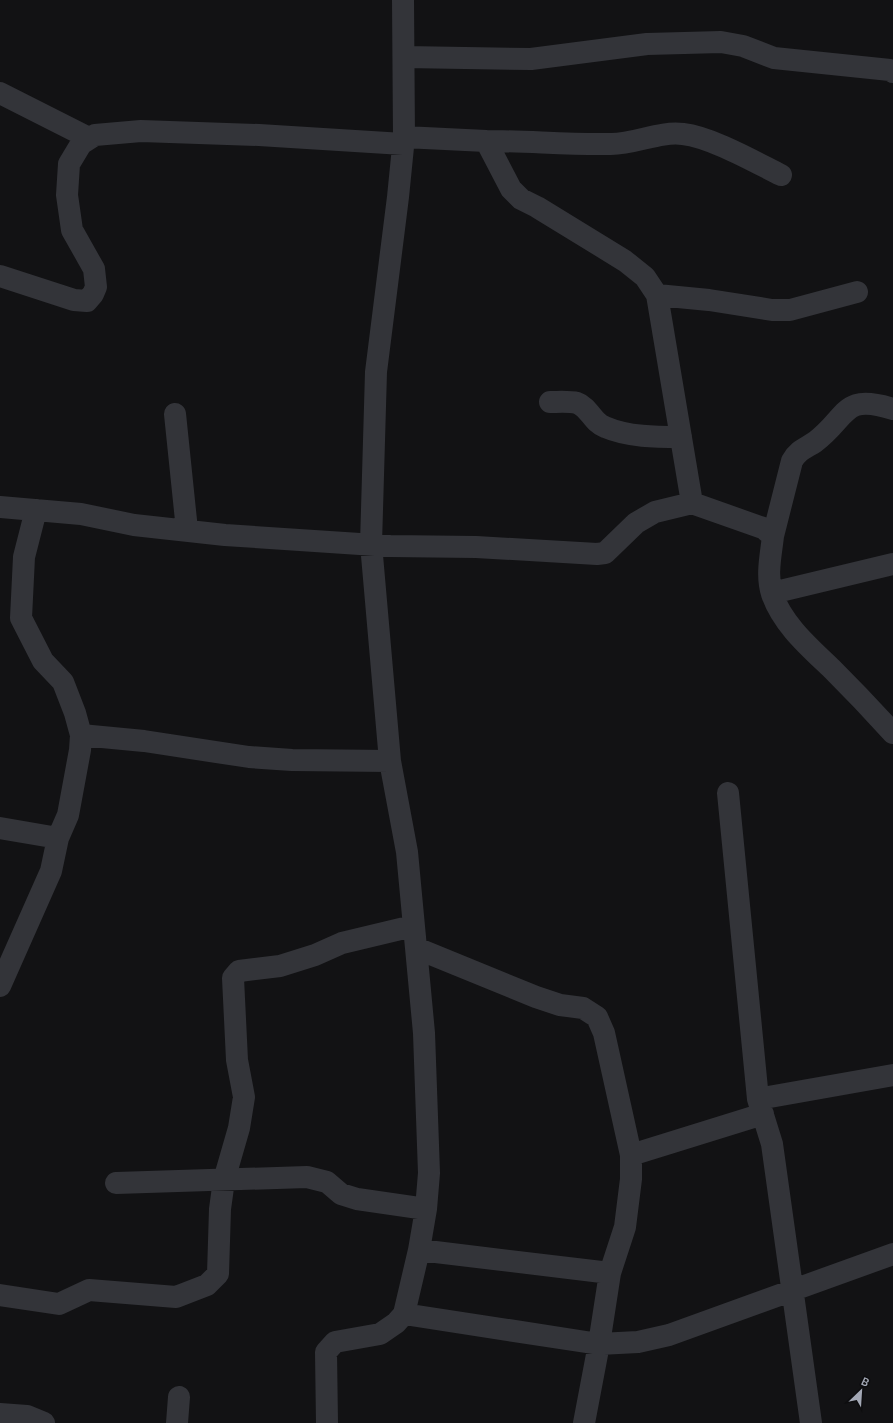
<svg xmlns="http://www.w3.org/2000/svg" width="893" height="1423" viewBox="0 0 893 1423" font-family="Lato,sans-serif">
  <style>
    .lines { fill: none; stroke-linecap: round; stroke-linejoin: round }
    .minor { stroke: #333439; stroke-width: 22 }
  </style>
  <rect width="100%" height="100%" fill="#121214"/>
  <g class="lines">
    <path class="minor" d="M405,57L531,59L647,44L721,42L743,46L774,58L890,70L893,72
      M0,93L89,138
      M404,137L486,141L511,189L521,199L537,207L625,261L645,277L657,295L692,503
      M486,141C528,141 570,145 611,144C636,144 659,131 683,134C711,137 755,162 781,175
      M0,276L74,300L87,301L93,294L96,287L94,269L72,230L67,195L69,164L81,144L95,135L141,131L259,135L403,144
      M657,295L709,300L772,310H790L857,292
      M550,402C558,402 569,401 577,403C589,407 593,423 605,427C628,437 656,437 681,437
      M175,414L187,530
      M0,507L81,514L134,525L225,535L390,546L476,547L597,554L605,553L636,523L655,512L692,503L763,528L773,536C771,555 766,575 772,594C783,625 809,647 832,669C853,690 873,711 893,733
      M773,536L792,461C798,450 806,448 815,442C849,416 842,393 893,409
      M772,593L893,564
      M81,735L144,741L249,757L292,760L390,761
      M728,793L758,1099L772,1144L811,1423
      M0,828L58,838
      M416,948L536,997L560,1005L583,1008L597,1017L604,1033L631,1155V1179L625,1227L610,1273L599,1344L584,1423
      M0,986L51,871L58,838L68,815L80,750L81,735L75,713L63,682L43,661L21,618L24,557L36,510
      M758,1099L893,1075
      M631,1155L763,1114
      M116,1183L307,1177L327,1182L341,1194L357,1199L426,1209
      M419,1250L610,1273
      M0,1295L59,1304L89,1290L176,1297L207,1285L218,1274L220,1209L224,1180L239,1128L244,1097L237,1060L233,978L239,971L280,966L315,955L342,943L413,926
      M404,1314L599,1344L638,1342L669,1335L893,1254
      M0,1414L27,1416L44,1423
      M177,1423L179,1397
      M327,1423L326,1352L335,1342L380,1334L396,1323L404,1314L419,1250L426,1209L429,1173L424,1033L407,852L390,761L371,544L376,372L398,197L404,137L403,0"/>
  </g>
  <g transform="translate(861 1391) rotate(25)" stroke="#0d0d0f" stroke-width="3" paint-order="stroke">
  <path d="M0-3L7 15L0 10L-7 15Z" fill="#a3a8b5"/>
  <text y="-6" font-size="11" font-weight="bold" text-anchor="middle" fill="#a3a8b5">B</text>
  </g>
</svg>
